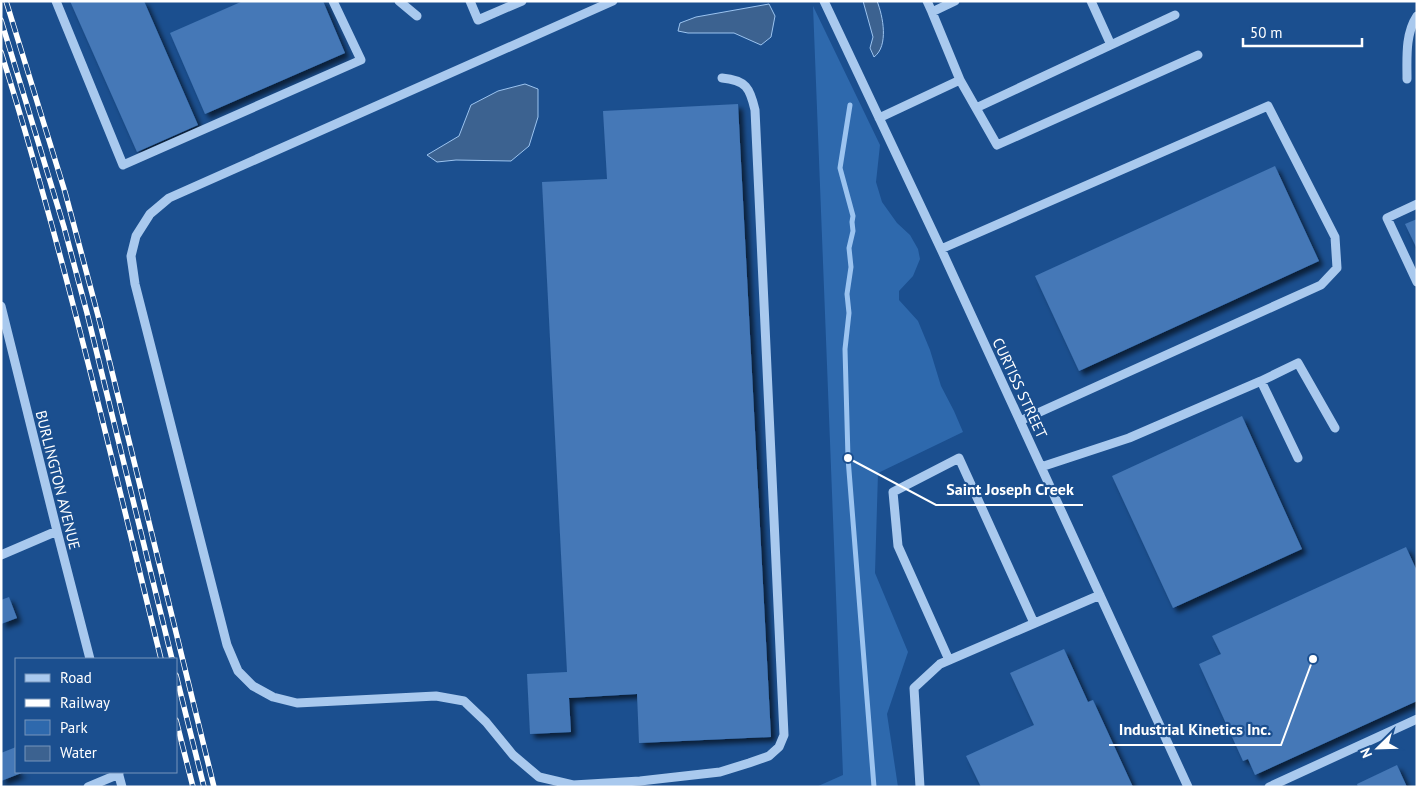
<svg xmlns="http://www.w3.org/2000/svg" width="1418" height="788" viewBox="0 0 1418 788" font-family="'PT Sans',sans-serif">
  <style>
    .green { fill: #2e69ad }
    .water { fill: #3c6290; stroke: #9cc4f0 }
    .lines { fill: none; stroke-linecap: round; stroke-linejoin: round }
    .stream { stroke: #9cc4f0; stroke-width: 5 }
    .building { fill: #4478b7; filter: url(#shadow) }
    .minor { stroke: #a9c9ee; stroke-width: 9 }
    .rail-casing { stroke: #fff; stroke-width: 5.5 }
    .rail { stroke: #1b4f8f; stroke-width: 4; stroke-dasharray: 11; stroke-linecap: butt }
    .labels { text-anchor: middle; dominant-baseline: central; stroke-width: 4.5; stroke-linejoin: round; paint-order: stroke }
    .street-label { font-size: 15px; fill: #fff; stroke: #1b4f8f }
    .leader { fill: none; stroke: #fff; stroke-width: 2 }
    .callout-dot { fill: #fff; stroke: #1b4f8f; stroke-width: 2 }
    .callout-label { font-size: 16px; text-anchor: middle; font-weight: bold; fill: #fff; stroke: #1b4f8f; stroke-width: 4.5; stroke-linejoin: round; paint-order: stroke }
  </style>
  <defs>
    <filter id="shadow"><feDropShadow dx="4.5" dy="4.5" stdDeviation="2.5" flood-color="#0009"/></filter>
  </defs>
  <rect width="100%" height="100%" fill="#1b4f8f"/>
  <path class="green" d="M813,6L880,145L876,182L882,202L897,223L910,235L918,249L920,259L913,276L899,291V300L918,321L930,350L941,386L954,411L963,432L878,473L875,573L908,652L887,714L898,787H816L843,775Z"/>
  <path class="water" d="M863,1H877C883,16 889,46 874,57L870,48L873,37Z
    M769,4L775,16L771,37L761,45L734,33H688L678,31L680,23L696,17Z
    M525,84L538,89V117L529,146L511,161L456,160L437,162L427,155L459,136L471,105L498,91Z"/>
  <g class="lines">
    <path class="stream" d="M850,105L840,168L853,216L852,222L853,231L849,248L851,267L847,294L849,313L845,349L848,458L874,787"/>
  </g>
  <path class="building" d="M70,1H144L198,125L137,152Z
    M243,1H323L345,53L205,114L170,33Z
    M738,104L771,737L639,743L637,694L569,698L571,732L530,734L527,674L567,672L542,182L607,179L603,111Z
    M1275,166L1319,261L1079,371L1035,276Z
    M1417,219V249L1405,224Z
    M1242,416L1302,549L1173,608L1112,476Z
    M1406,547L1417,571V701L1255,775L1248,759L1243,761L1199,664L1221,654L1212,636Z
    M9,597L17,618L1,624V600Z
    M1064,649L1088,702L1093,700L1133,787H981L966,756L1034,725L1010,673Z
    M16,747V772H24L1,781V753Z
    M1397,765L1407,787H1358L1357,784Z"/>
  <g class="lines">
    <path class="minor" d="M56,1L123,165L361,60L333,1
      M399,1L417,16
      M470,1L478,20L522,1
      M613,1L169,198L150,214L136,236L131,256L135,284L227,645L238,671L253,686L273,697L297,703L436,696L464,701L486,722L513,755L539,777L573,785L640,781L720,772L749,763L769,756L779,747L784,735L755,110C750,88 746,80 722,78
      M824,1L941,249L1188,787
      M927,1L932,12L955,1
      M1091,1L1111,45
      M932,12L960,80
      M1407,79C1407,58 1405,34 1417,16
      M976,108L1175,15
      M879,118L960,80L997,145L1198,55
      M1417,204L1387,218L1417,282
      M941,249L1268,106L1335,237L1337,268L1321,285L1020,421
      M1,306L57,531L90,659
      M1261,381L1298,363L1335,428
      M1041,467L1129,438L1261,381L1298,458
      M1,555L57,531
      M949,660L898,546L893,492L959,458L1034,623
      M118,772L122,787
      M88,787L119,774
      M920,787L914,688L940,664L1100,595
      M1269,787L1417,719"/>
    <g class="rail-casing">
      <path id="rail" d="M6,1L65,192L100,323L214,787
        M1,20L64,227L87,313L172,659
        M1,52C64,252 111,456 161,659
        M176,675L204,787
        M176,720L193,787"/>
    </g>
    <use href="#rail" class="rail"/>
  </g>
  <g class="labels">
    <g class="street-label">
      <text transform="translate(1020 388) rotate(65)">CURTISS STREET</text>
      <text transform="translate(58 480) rotate(76)">BURLINGTON AVENUE</text>
    </g>
  </g>
  <path class="leader" d="M848 458L936 505H1083M1313 659L1281 745H1109"/>
  <g class="callout-dot">
    <circle cx="848" cy="458" r="5"/>
    <circle cx="1313" cy="659" r="5"/>
  </g>
  <g class="callout-label">
    <text x="1010" y="495">Saint Joseph Creek</text>
    <text x="1195" y="735">Industrial Kinetics Inc.</text>
  </g>
  <rect width="1418" height="788" fill="none" stroke="#ffffff" stroke-width="5"/>
  <rect x="15" y="658" width="162" height="115" fill="#1b4f8f" stroke="#7695bc"/>
  <rect x="25" y="674" width="25" height="8" fill="#a9c9ee" stroke="#7695bc"/>
  <text x="60" y="683" font-size="15" fill="#ffffff">Road</text>
  <rect x="25" y="699" width="25" height="8" fill="#ffffff" stroke="#7695bc"/>
  <text x="60" y="708" font-size="15" fill="#ffffff">Railway</text>
  <rect x="25" y="720" width="25" height="15" fill="#2e69ad" stroke="#7695bc"/>
  <text x="60" y="733" font-size="15" fill="#ffffff">Park</text>
  <rect x="25" y="746" width="25" height="15" fill="#3c6290" stroke="#7695bc"/>
  <text x="60" y="758" font-size="15" fill="#ffffff">Water</text>
  <g transform="translate(1378 748) rotate(247)" stroke="#1b4f8f" stroke-width="4" paint-order="stroke">
  <path d="M0-4L9 19L0 12L-9 19Z" fill="#ffffff"/>
  <text y="-8" font-size="14" font-weight="bold" text-anchor="middle" fill="#ffffff">N</text>
  </g>
  <path d="M1243 38v8h119v-8" fill="none" stroke="#ffffff" stroke-width="2.5"/>
  <text x="1250" y="38" font-size="15" fill="#ffffff" stroke="#1b4f8f" stroke-width="4" paint-order="stroke">50 m</text>
</svg>
